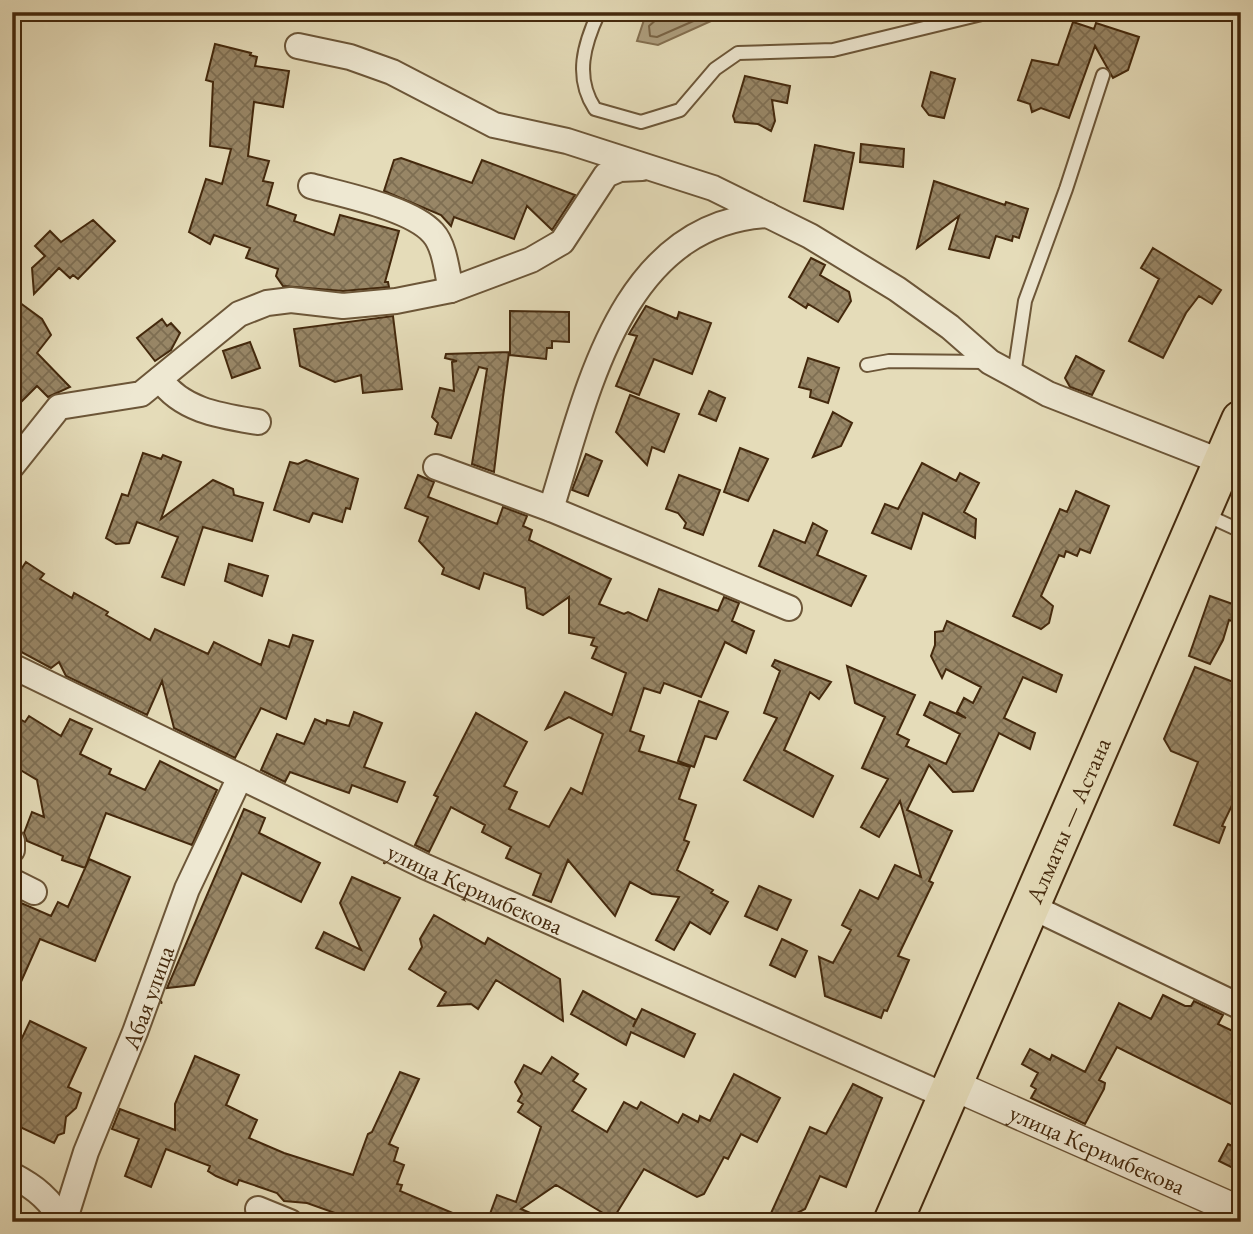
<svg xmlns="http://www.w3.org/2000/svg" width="1253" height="1234" viewBox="0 0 1253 1234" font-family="'EB Garamond',serif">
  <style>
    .water { fill: #ae9f7f; stroke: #847051; stroke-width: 2 }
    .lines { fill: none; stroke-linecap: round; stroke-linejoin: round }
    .shore { stroke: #796446; stroke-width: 2 }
    .building { fill: url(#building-cross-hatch); stroke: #44290d; stroke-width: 2 }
    .service-casing { stroke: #6c5638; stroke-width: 16 }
    .minor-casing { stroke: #6c5638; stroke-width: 28 }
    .tertiary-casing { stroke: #6c5638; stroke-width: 33 }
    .trunk-casing { stroke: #44290d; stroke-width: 42 }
    .service { stroke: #eee8d2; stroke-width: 12 }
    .minor { stroke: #eee8d2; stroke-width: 24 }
    .tertiary { stroke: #eee8d2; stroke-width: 30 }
    .trunk { stroke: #e5dcb9; stroke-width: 38 }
    .labels { text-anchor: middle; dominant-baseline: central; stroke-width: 5; stroke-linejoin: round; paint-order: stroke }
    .street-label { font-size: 24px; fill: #44290d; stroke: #eee8d2 }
  </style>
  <defs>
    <pattern id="building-cross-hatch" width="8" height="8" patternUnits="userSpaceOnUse" patternTransform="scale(1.75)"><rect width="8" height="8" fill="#988666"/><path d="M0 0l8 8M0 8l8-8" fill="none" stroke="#7e6e52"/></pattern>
  </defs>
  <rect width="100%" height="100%" fill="#e5dcb9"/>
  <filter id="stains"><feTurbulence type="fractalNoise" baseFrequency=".00286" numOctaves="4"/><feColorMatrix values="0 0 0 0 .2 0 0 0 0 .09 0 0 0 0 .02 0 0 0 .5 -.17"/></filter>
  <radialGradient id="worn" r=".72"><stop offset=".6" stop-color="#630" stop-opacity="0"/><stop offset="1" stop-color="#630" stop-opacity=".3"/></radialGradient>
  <path class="water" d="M657,12H731L658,45L637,41L644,20Z"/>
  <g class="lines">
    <path class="shore" d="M659,12L657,19L649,26L650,36L657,37L714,12"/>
  </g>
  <path class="building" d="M1073,22L1094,29L1096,23L1139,37L1128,70L1113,78L1095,46L1069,118L1041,108L1032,112L1030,104L1018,100L1032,60L1058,65Z
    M215,44L251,53L250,55L257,57L255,66L289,71L283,107L254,102L248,156L269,161L263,181L273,183L267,205L296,215L294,221L334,235L340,215L399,231L385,282H388L389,287L343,291L283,286L276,276L278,269L246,258L250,248L214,235L210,244L189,232L206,179L222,184L231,149L210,146L213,82L206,80Z
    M931,72L955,79L944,118L929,115L922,106Z
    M745,76L790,86L787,103L772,100L775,121L771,131L758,124L735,122L733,116Z
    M861,144L904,149L903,167L860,162Z
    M815,145L854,153L843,209L804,201Z
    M401,158L472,183L482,160L575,195L552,230L527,206L514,239L454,217L451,226L441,215L384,191L394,160Z
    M934,181L1005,205L1006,202L1028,209L1019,238L1013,236L1012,241L996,236L989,258L949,249L959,216L917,248Z
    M93,220L115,241L78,279L73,275L70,278L59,268L34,294L32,268L45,256L35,246L50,231L61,242Z
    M1153,248L1221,290L1212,304L1199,296L1186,313L1163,358L1129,341L1159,279L1141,268Z
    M811,258L825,265L820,275L849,292L851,301L838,322L808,304L806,308L789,297Z
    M12,297L42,319L51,335L37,353L70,387L48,397L37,386L12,411Z
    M646,306L677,319L679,312L711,323L692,374L654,359L639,395L616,386L637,336L629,334Z
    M510,311L569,312V342L552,341V348H547L546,359L510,355Z
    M393,316L402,389L363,393L361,375L335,382L300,366L294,329Z
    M162,319L167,326L171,323L180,333L171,350L155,361L137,338Z
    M250,342L260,368L232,378L223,351Z
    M509,352L503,397L494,472L472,464L487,369L479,367L451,438L435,434L438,423L432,417L440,388L454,391L452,362L457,361L445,358L446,354Z
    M1076,356L1104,371L1092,395L1070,387L1065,378Z
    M808,358L839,368L828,403L810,397L811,390L799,387Z
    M709,391L725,398L716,421L699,414Z
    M630,395L679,414L664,452L652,447L647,465L616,432Z
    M833,412L852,423L841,446L813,457Z
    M740,448L768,459L748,501L724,492Z
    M143,453L161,459L163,455L181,462L161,519L213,480L233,489L234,495L263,503L252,541L203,527L184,585L162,577L178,537L137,522L129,543L116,544L106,538L122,494L128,496Z
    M586,454L602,461L588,496L572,490Z
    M306,460L358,479L350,509L346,508L342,522L313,513L309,522L274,510L290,462L298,464Z
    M922,463L956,481L960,473L979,483L964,512L976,519L975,538L923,513L911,549L872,533L885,504L898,509Z
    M418,475L434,482L428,497L497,524L503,507L527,516L523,526L532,530L529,540L611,579L599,604L624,614L628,612L647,621L659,589L718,611L724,597L739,603L732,621L754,631L746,653L725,642L701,697L664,683L660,693L644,688L630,731L644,736L639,751L690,767L679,799L696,805L684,840L689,842L677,870L713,890L711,893L728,902L710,934L690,922L674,950L656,940L679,897L652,894L630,882L615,916L568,860L551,902L533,895L541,874L506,858L511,847L482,832L485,825L451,807L429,852L415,845L438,797L434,795L476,713L527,742L504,786L517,792L509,809L549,827L571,788L582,794L603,734L569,717L546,729L565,692L612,715L626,673L592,658L597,647L591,645L594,638L569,633V597L543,615L527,608L525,588L484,573L479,589L442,574L444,568L419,541L428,517L405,508Z
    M679,475L720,490L703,535L684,528L686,523L678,513L666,509Z
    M1076,491L1109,506L1090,553L1080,549L1077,556L1066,551L1064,557L1059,555L1041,596L1053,606L1049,623L1041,629L1013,616L1060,509L1067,512Z
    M813,523L827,531L817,555L866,576L851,606L759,566L774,530L805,543Z
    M26,562L44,574L40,579L72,598L74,593L108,612L106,615L150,640L155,629L208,654L214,642L261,665L269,640L289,647L293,635L313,641L286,719L261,708L235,758L174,728L162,681L147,715L66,676L59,662L51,668L12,647V583Z
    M229,564L268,576L262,596L225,581Z
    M1210,596L1241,607V624L1229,620L1223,640L1210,664L1189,656Z
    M947,621L1062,675L1056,692L1023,677L1004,718L1035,733L1030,749L999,733L973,791L953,792L929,765L907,810L952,831L929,881L933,883L898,956L909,960L887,1011L884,1010L881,1018L825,996L819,957L833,963L851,930L842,925L860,890L878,899L895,865L921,877L900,801L879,837L861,827L888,779L862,768L885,717L855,703L847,666L915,695L897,734L909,740L906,746L946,764L960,734L924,715L930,702L966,718L957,712L964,698L973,703L981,687L946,669L942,678L931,656L935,645V632L943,631Z
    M775,660L831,682L819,699L810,692L784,750L833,776L813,817L744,780L777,718L764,713L780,671L772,666Z
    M1195,667L1241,685V766L1236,797L1222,826L1225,827L1219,843L1174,825L1198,762L1171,751L1164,739Z
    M699,701L728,712L716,739L705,736L694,767L678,761Z
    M354,712L382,723L364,767L405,782L397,802L352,785L349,793L290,772L285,782L261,770L277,734L304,744L315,719L326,724L327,720L349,726Z
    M29,716L61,736L70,719L92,729L80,754L111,769L109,774L145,790L160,761L217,790L192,845L106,813L85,868L62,860L63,856L27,841L24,833L32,812L44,817L37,780L12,765V728L18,718L25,722Z
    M244,809L265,818L259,833L320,863L301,902L242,873L194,985L167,988Z
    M89,859L130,877L95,961L40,939L12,1002V899L51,916L58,902L68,907Z
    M352,877L400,898L364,970L316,948L324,932L361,950L340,903Z
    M759,886L791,900L777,930L745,916Z
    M434,915L485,944L488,938L560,979L563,1021L496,980L478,1009L471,1004L438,1006L446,992L409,969L422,947L420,939Z
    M782,939L807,951L795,977L770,965Z
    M583,991L636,1020L633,1027L642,1009L695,1034L684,1057L631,1032L626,1045L571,1014Z
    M1163,995L1185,1006H1191L1194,1001L1223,1015L1218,1024L1241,1035V1043L1233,1060L1241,1064V1109L1117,1047L1099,1080L1105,1083L1104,1089L1085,1124L1031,1098L1036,1089L1031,1086L1038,1073L1022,1064L1030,1049L1050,1060L1052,1055L1085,1072L1119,1003L1151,1019Z
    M30,1021L86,1048L68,1087L81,1093L76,1108L66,1117L64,1133L58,1135L54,1143L22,1128L12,1114V1059Z
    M195,1056L239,1075L226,1105L257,1120L249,1138L284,1153L353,1175L368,1134L372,1132L400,1072L419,1079L389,1144L398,1148L394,1161L404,1165L397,1184L402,1185L400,1191L474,1222H335L338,1214L307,1203L284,1201L277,1193L239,1180L237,1185L216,1176L208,1171L210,1166L166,1149L151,1187L125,1176L139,1139L112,1129L120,1109L175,1130V1104Z
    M552,1057L578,1074L573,1081L586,1089L572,1111L607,1132L624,1102L637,1109L641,1102L678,1123L683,1114L698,1122L700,1116L710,1121L734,1074L780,1098L757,1142L741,1134L728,1159L724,1157L704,1194L697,1197L644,1169L613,1219L556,1185L521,1209L551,1222H487L497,1195L516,1202L541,1127L518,1112L523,1104L518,1101L522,1094L515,1082L524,1065L541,1074Z
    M853,1084L882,1098L846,1187L820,1176L805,1209L795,1214L791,1222H767L810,1127L826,1134Z
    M1228,1144L1241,1150V1172L1219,1161Z"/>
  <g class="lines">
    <g class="service-casing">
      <path id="service" d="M599,12C584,44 574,77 595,109L641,122L680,110L715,69L738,53L833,50L990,12
        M867,365L889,361L986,362
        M1014,375L1025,301L1066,189L1103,75
        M1204,514L1241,531"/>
    </g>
    <g class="minor-casing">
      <g id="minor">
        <path d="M298,46L350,57L392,72L494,125L567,141L713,188L810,236L897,289L950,327L990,362L1014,375L1048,394L1222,462"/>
        <path d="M311,186C343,195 411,208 433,233C445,246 447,273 451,290"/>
        <path d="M160,379C182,411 222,416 258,422"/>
        <path d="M12,466L59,407L141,394L239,314L267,303L291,300L343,306L396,301L451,290L531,260L562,242L606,175L620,169L642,168"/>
        <path d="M436,467L551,509L789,608"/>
        <path d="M551,509C587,394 620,223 768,215"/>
        <path id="s1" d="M12,666L426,867L948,1097"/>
        <path d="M12,841V850"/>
        <path d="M12,881L34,892"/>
        <path d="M1030,906L1241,1007"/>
        <path d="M12,1175C33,1186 53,1200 61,1222"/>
        <path d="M258,1209L290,1222"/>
        <path id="s2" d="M64,1222L86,1152L135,1032L187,889L240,777"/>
      </g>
    </g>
    <g class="tertiary-casing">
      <g id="tertiary">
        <path id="s3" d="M953,1085L1241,1212"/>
      </g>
    </g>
    <g class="trunk-casing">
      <g id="trunk">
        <path id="s4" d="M893,1222L1241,420"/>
      </g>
    </g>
    <use href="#service" class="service"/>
    <use href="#minor" class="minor"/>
    <use href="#tertiary" class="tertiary"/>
    <use href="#trunk" class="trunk"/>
  </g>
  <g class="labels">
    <g class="street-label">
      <text stroke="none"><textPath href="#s4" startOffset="438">Алматы — Астана</textPath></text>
      <text stroke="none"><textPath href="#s1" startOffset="514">улица Керимбекова</textPath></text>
      <text stroke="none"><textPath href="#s2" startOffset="240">Абая улица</textPath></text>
      <text stroke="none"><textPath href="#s3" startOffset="158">улица Керимбекова</textPath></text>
    </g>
  </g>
  <rect width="1253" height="1234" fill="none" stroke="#e5dcb9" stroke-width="42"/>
  <rect x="14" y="14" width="1225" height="1206" fill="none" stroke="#44290d" stroke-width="3.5"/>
  <rect x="21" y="21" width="1211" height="1192" fill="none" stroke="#44290d" stroke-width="2"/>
  <rect width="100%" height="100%" filter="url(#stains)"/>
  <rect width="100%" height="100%" fill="url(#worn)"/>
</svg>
